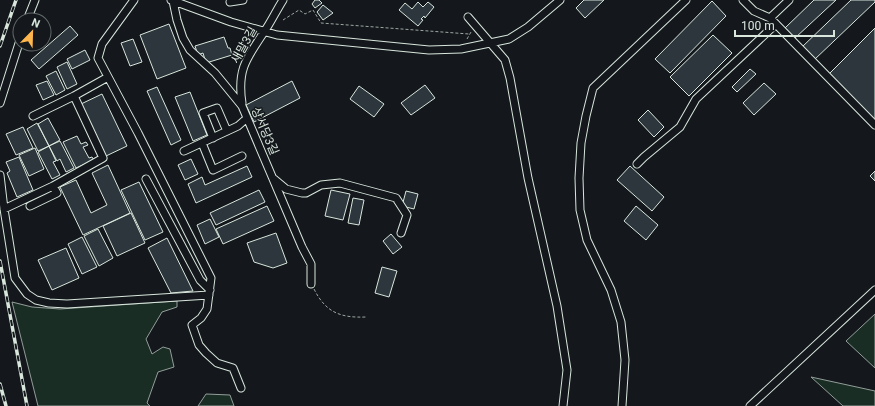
<svg xmlns="http://www.w3.org/2000/svg" width="875" height="406" viewBox="0 0 875 406" font-family="Roboto,'Noto Sans KR',sans-serif">
  <style>
    .green { fill: #1a2d24; stroke: #939e99 }
    .building { fill: #2c363c; stroke: #d8e6dc }
    .lines { fill: none; stroke-linecap: round; stroke-linejoin: round }
    .minor-casing { stroke: #d8e6dc; stroke-width: 9 }
    .path { stroke: #9da8a2; stroke-width: 1; stroke-dasharray: 3 2; stroke-linecap: butt }
    .minor { stroke: #14181c; stroke-width: 7 }
    .rail-casing { stroke: #d8e6dc; stroke-width: 3.5 }
    .rail { stroke: #14181c; stroke-width: 2; stroke-dasharray: 6; stroke-linecap: butt }
    .labels { text-anchor: middle; dominant-baseline: central; stroke-width: 3; stroke-linejoin: round; paint-order: stroke }
    .street-label { font-size: 12px; fill: #d8e6dc; stroke: #14181c }
  </style>
  <rect width="100%" height="100%" fill="#14181c"/>
  <path class="green" d="M177,301V307L162,312L146,339L152,354L163,347L170,349L174,367L158,372L147,403L150,406H38L12,302L32,307L60,309Z
    M875,314V368L846,341Z
    M811,377L875,391V406H843Z
    M206,394L230,395L234,406H198Z"/>
  <path class="building" d="M315,0H319L322,3L315,8L312,4Z
    M584,0H604L585,18L576,8Z
    M814,0H836L795,38L785,28Z
    M851,0H875V2L814,60L802,47Z
    M712,1L726,16L670,73L655,59Z
    M418,2L423,7L428,2L434,7L425,18L424,16L421,19L423,20L418,26L399,10L405,3L412,9Z
    M323,5L333,13L323,20L317,12Z
    M169,24L186,68L157,79L140,35Z
    M70,26L78,35L39,69L31,60Z
    M875,28V121L828,75Z
    M713,35L732,53L689,96L670,77Z
    M224,37L228,48H230L232,55L206,63L203,53L198,55L195,46Z
    M133,39L142,62L130,66L121,43Z
    M85,50L90,60L72,69L67,59Z
    M67,62L77,84L67,89L57,67Z
    M750,69L756,74L737,92L732,87Z
    M56,71L65,90L56,95L46,76Z
    M47,81L54,95L43,100L36,85Z
    M292,81L300,98L254,122L246,105Z
    M764,83L776,94L754,115L743,103Z
    M425,85L435,98L411,115L401,103Z
    M359,86L384,104L374,117L350,99Z
    M157,87L181,140L171,145L147,91Z
    M190,92L207,135L193,141L175,97Z
    M102,94L127,146L106,156L81,104Z
    M648,110L664,127L654,137L638,120Z
    M48,118L60,140L49,146L38,124Z
    M37,123L49,146L38,151L27,129Z
    M23,127L33,148L16,155L6,134Z
    M77,136L81,144L86,142L88,145L83,147L89,158L92,157L94,160L76,168L63,142Z
    M60,141L74,168L66,172L60,159L57,161L49,146Z
    M49,146L56,161L53,162L60,175L52,179L38,152Z
    M35,148L44,169L29,176L19,155Z
    M19,157L33,190L17,197L7,173L10,171L6,162Z
    M191,159L198,174L185,180L178,165Z
    M108,165L130,213L83,235L60,187L76,180L91,213L107,205L92,173Z
    M247,166L252,177L196,203L188,184L202,177L205,185Z
    M630,166L664,197L652,211L617,180Z
    M875,171V181L870,176Z
    M139,182L163,232L145,240L121,190Z
    M259,190L265,202L216,225L210,213Z
    M331,190L350,194L343,220L325,216Z
    M406,191L418,194L414,209L402,206Z
    M353,198L364,200L359,225L348,223Z
    M267,206L274,221L223,244L216,229Z
    M636,206L658,225L646,240L624,221Z
    M131,213L145,243L117,256L103,226Z
    M210,219L219,237L205,244L197,225Z
    M98,229L113,258L99,266L84,236Z
    M276,233L287,263L273,268L254,262L247,243Z
    M391,234L402,247L393,254L383,241Z
    M82,237L97,267L82,274L68,244Z
    M167,238L193,291L171,293L148,248Z
    M66,248L79,278L52,290L38,260Z
    M382,267L397,271L389,297L375,293Z"/>
  <g class="lines">
    <g class="minor-casing">
      <path id="minor" d="M134,0L102,44L98,58L138,133L211,278L207,309L201,318L192,325L199,345L206,353L217,363L233,368L241,388
        M171,0L231,22L277,35L429,50L461,49L509,39L528,27L560,0
        M743,0L754,11L770,18L875,125
        M173,1L177,20L183,38L190,50L215,73L242,106L302,247L311,264V284
        M230,2L243,0
        M468,17L505,60L510,78L528,178L557,306L567,370L563,406
        M770,18L789,0
        M27,20L35,0
        M0,103L20,40
        M242,103C237,70 246,59 264,32C271,22 276,11 283,0
        M33,116L74,96
        M213,138L203,113L217,108L227,131
        M202,143L213,170L242,156
        M184,151L238,126L247,118
        M637,164L644,157L680,127L696,99L776,24
        M0,175L4,209L15,278L27,294L36,300L49,303L67,304L209,295
        M146,179L200,280L210,290
        M274,179L286,189L302,193H306L321,185L340,183L396,198L407,215L401,233
        M30,206L57,193L53,186L103,158L74,96L108,77
        M4,209L53,186
        M622,406L625,360L621,322L611,290L587,240L580,210L579,178L581,143L586,116L593,88L686,0
        M750,406L875,290"/>
    </g>
    <path class="path" d="M283,20L299,10L305,14L313,10L321,23L469,34
      M467,39L471,32
      M314,289C326,313 341,318 366,317"/>
    <use href="#minor" class="minor"/>
    <g class="rail-casing">
      <path id="rail" d="M0,46L16,0
        M0,261L27,406
        M0,384L6,406"/>
    </g>
    <use href="#rail" class="rail"/>
  </g>
  <g class="labels">
    <g class="street-label">
      <text transform="translate(244 45) rotate(-61)">새말3길</text>
      <text transform="translate(265 131) rotate(67)">상서당3길</text>
    </g>
  </g>
  <g transform="translate(32 32) rotate(23)"><circle r="19" fill="#14181c" stroke="#626a69"/>
  <path d="M0-3L7 15L0 10L-7 15Z" fill="#ffb74d"/>
  <text y="-6" font-size="11" font-weight="bold" text-anchor="middle" fill="#d8e6dc">N</text>
  </g>
  <path d="M735 30v6h99v-6" fill="none" stroke="#d8e6dc" stroke-width="2"/>
  <text x="741" y="30" font-size="12" fill="#d8e6dc" stroke="#14181c" stroke-width="3" paint-order="stroke">100 m</text>
</svg>
